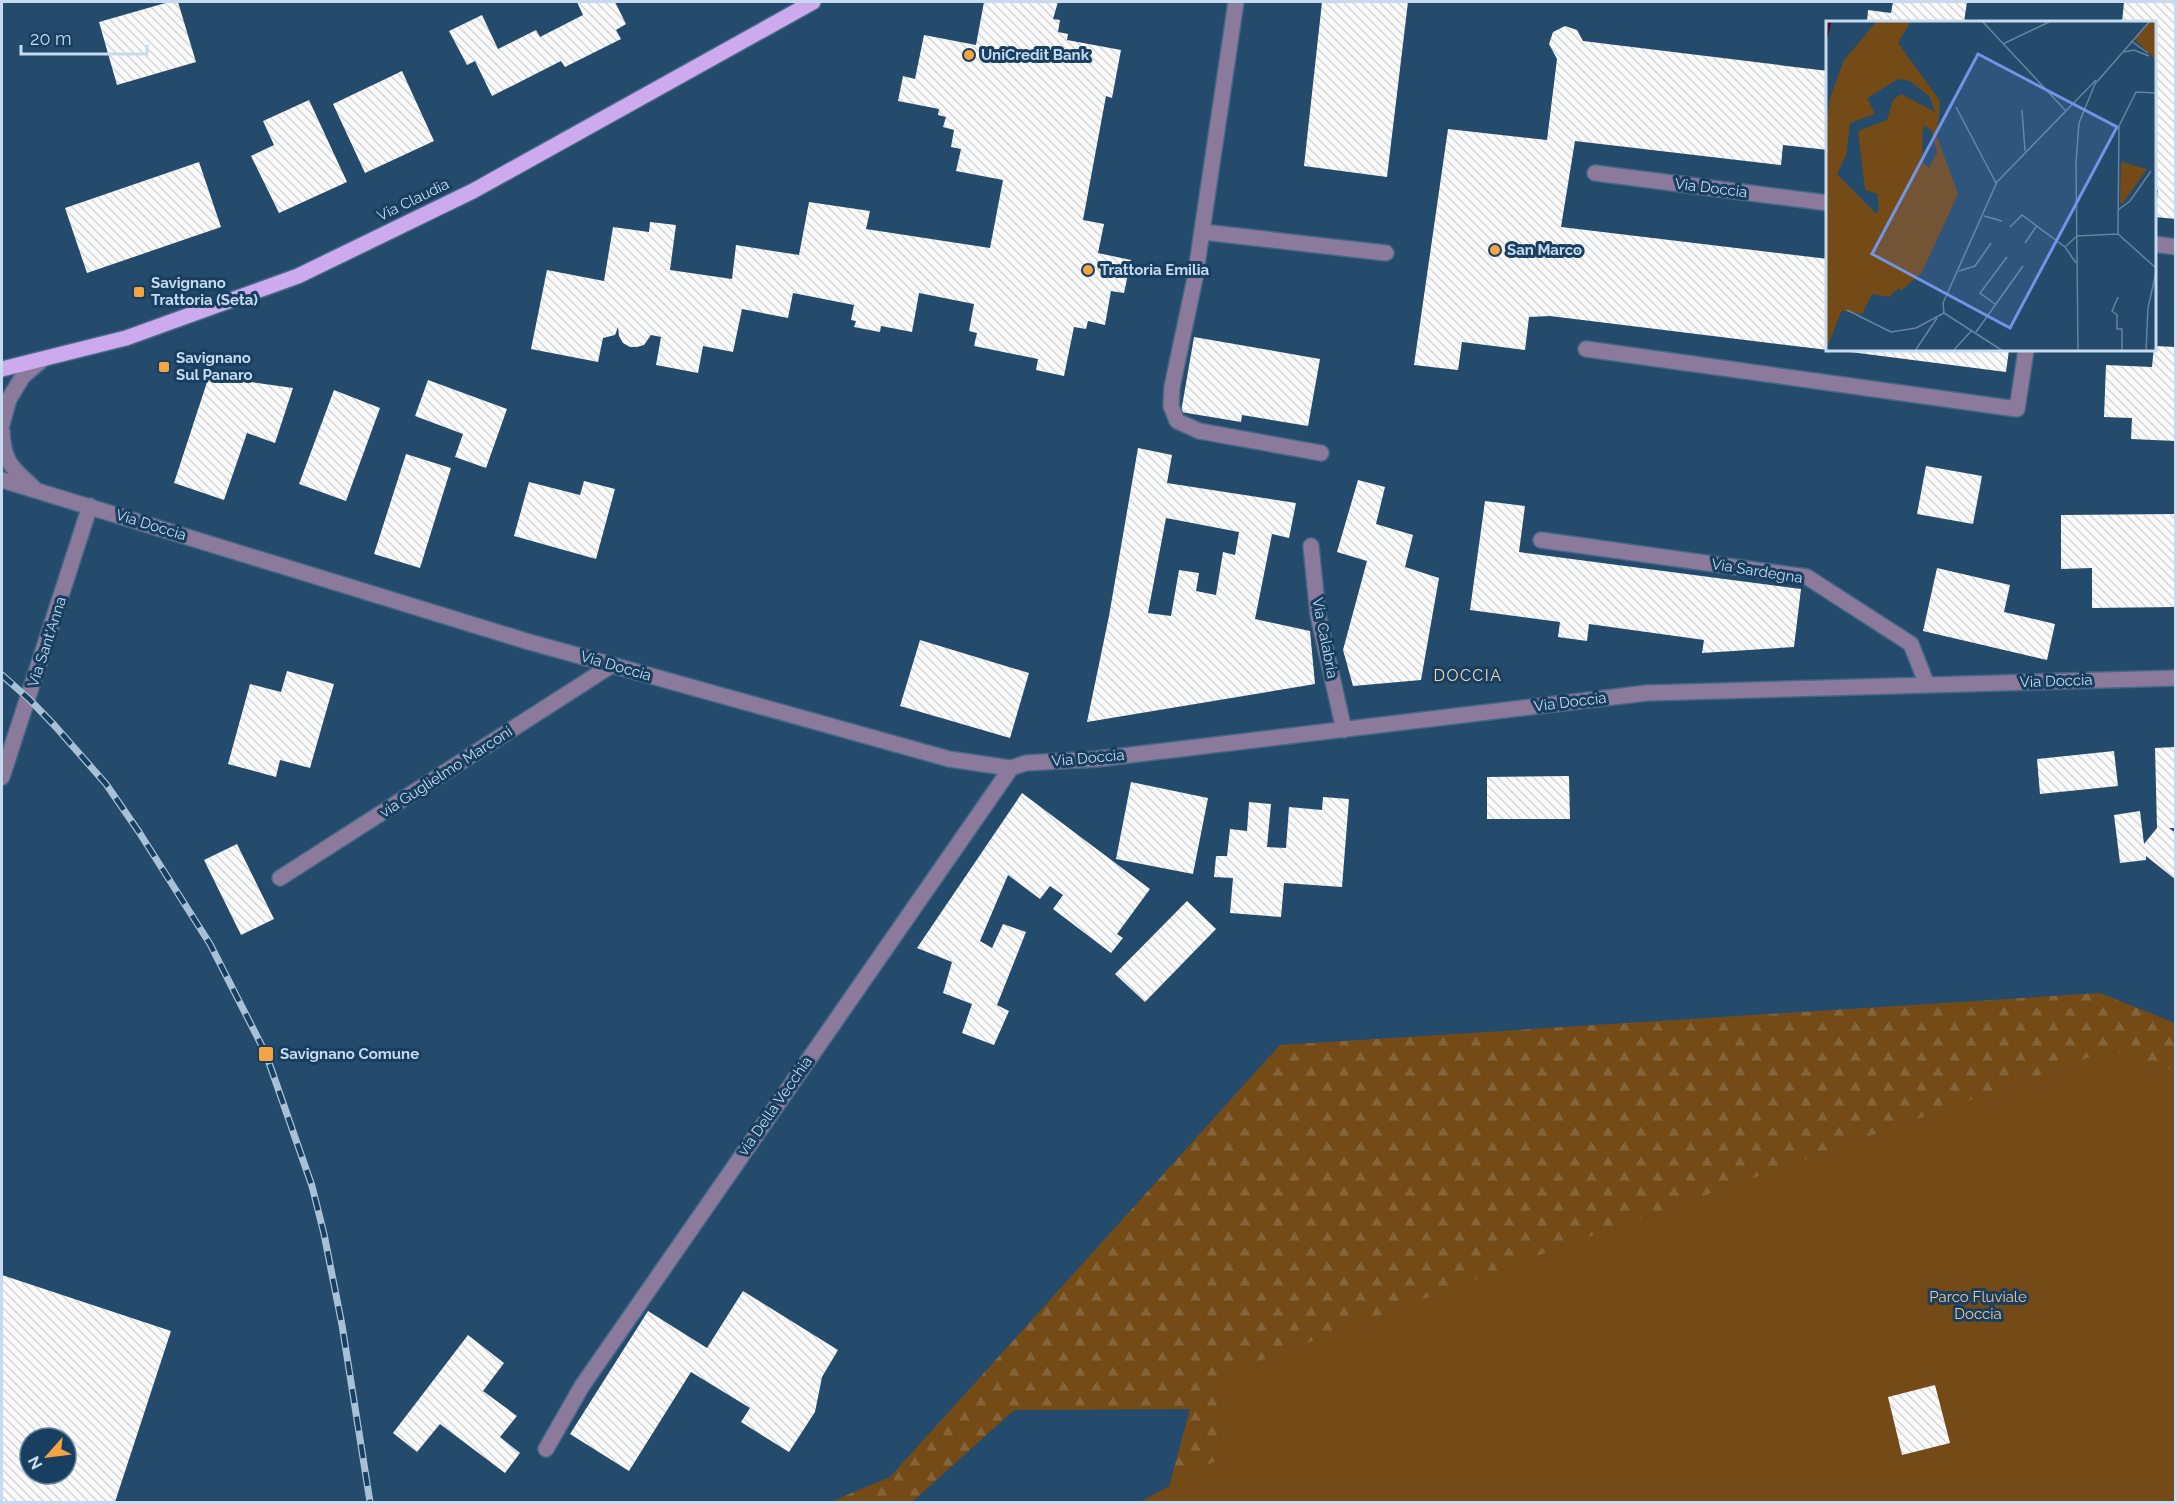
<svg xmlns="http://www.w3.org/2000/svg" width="2177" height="1504" viewBox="0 0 2177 1504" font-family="Raleway,sans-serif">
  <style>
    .forest { fill: url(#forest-firs) }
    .green { fill: #744b17 }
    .building { fill: url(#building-back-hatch); fill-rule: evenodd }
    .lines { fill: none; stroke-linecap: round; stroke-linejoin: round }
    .minor-casing { stroke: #446786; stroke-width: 18 }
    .major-casing { stroke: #446786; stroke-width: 18 }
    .minor { stroke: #8b7a9b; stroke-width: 15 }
    .major { stroke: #cda9ee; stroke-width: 15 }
    .rail-casing { stroke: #a9c1d7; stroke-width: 7 }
    .rail { stroke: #193f60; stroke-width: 4.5; stroke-dasharray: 14; stroke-linecap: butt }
    .poi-dot { fill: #f3a443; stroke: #193f60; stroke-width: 2 }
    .labels { text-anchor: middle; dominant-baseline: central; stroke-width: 6; stroke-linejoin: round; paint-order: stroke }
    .poi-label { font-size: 15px; font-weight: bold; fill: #c6dbef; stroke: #193f60; text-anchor: start }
    .street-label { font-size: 15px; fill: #c6dbef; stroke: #193f60 }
    .park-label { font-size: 15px; fill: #f4c28c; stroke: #193f60 }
    .neighbourhood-label { font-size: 16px; letter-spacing: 1.5px; fill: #f9d7b4; stroke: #193f60 }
    .inset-river { fill: none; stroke: #4d0b20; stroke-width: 3 }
    .inset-road { fill: none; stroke: #6584a0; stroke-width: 1.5 }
    .view { fill: #7294e4; fill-opacity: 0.15; stroke: #7294e4; stroke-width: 3 }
    .inset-edge { fill: none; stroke: #c6dbef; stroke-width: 3 }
  </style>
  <defs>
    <pattern id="forest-firs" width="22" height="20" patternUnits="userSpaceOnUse" patternTransform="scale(1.5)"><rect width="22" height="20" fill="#744b17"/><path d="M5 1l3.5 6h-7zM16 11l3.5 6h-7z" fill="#866439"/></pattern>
    <pattern id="building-back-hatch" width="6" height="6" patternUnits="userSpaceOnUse" patternTransform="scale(1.5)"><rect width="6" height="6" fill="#fafafa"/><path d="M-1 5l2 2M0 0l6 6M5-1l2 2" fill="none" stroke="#d4d5d6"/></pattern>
  </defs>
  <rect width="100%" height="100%" fill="#244a6c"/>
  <path class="forest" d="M2100,993L2175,1023L2176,1428L1165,1502L1190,1409L1014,1410L912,1502H830L890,1477L1280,1045Z"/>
  <path class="green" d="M2109,1050L2175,1071V1502H1140L1217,1460V1377L1550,1251Z"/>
  <path class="building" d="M169,2H178L196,62L117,85L99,22Z
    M577,2H615L626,24L616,30L621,39L565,67L561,61L492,96L475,61L467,65L449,31L482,15L498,49L536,30L540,37L583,15Z
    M984,2H1058L1053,19L1060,20L1058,32L1068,34L1067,40L1121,50L1112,98L1106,96L1083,220L1104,224L1098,253L1131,260L1124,293L1111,291L1105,325L1088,321L1086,329L1074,327L1064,376L1036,370L1038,359L974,346L977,333L969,331L974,304L919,293L912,332L881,326L880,332L854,327L856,321L851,320L854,305L793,293L788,318L742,309L733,352L703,346L698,373L656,365L661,337L651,335L644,345L637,347H630L623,343L619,336L618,327L615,335L603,338L598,362L531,349L547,270L604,281L613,227L649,232L650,222L676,225L670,270L732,279L736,245L799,255L809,202L870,211L866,229L990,248L1003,180L956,171L961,149L951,147L954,130L943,127L946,117L938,115L939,109L898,101L903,76L915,79L924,35L976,45Z
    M1322,2H1408L1387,177L1304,166Z
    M1893,2H1967L1964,22H1867L1868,10L1891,13Z
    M2124,2H2176V219L2155,217L2158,190L2154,189V22H2122Z
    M1565,26L1577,30L1583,41L1828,71V150L1783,145L1781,165L1575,141L1561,227L1828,259V350L1550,316L1529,317L1525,350L1462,342L1458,370L1414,365L1448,129L1547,140L1557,59L1549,44L1553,32Z
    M402,71L434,141L365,173L333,104Z
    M309,100L347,182L279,213L251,156L274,145L263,121Z
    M199,162L221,227L87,273L65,208Z
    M1194,337L1320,359L1308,426L1242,415L1241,422L1181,412Z
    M2154,346L2176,347V441L2131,439L2132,418L2104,417L2106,365L2152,367Z
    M1835,350H2009L2006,372Z
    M209,376L293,388L275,443L247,433L224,500L174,483Z
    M428,380L507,409L486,468L455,457L463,434L415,416Z
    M334,390L380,408L346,501L299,484Z
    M1138,448L1172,455L1167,483L1296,503L1289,538L1272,534L1255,619L1310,631L1315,684L1087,722L1109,616ZM1166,518L1239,532L1235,555L1223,552L1216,595L1196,591L1199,573L1179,570L1171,616L1148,613Z
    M406,454L451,468L420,568L374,554Z
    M1926,466L1982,476L1973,524L1917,514Z
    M1358,480L1385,487L1376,524L1413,535L1405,567L1439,578L1421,680L1353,686L1343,650L1367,561L1337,552Z
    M584,481L615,489L596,559L514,536L529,482L580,495Z
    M1485,501L1525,506L1519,552L1801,589L1794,647L1702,653L1704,640L1589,624L1587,641L1558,637L1560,622L1470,610Z
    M2176,514V607L2092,608V568L2061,569V515Z
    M1937,568L2010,585L2004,612L2055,624L2047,660L1923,631Z
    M920,640L1029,673L1010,738L900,706Z
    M287,671L334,684L310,768L280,760L276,777L228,764L250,684L281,692Z
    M2176,747V828H2169L2176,833V880L2146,856V860L2120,863L2114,815L2140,811L2144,844L2157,828L2155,748Z
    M2114,751L2118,786L2040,794L2037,759Z
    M1569,776L1570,819H1487V777Z
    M1131,782L1208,798L1193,874L1116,859Z
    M1022,793L1150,889L1117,934L1123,938L1111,953L1053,909L1063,895L1050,886L1040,899L1008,875L980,941L992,948L1003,924L1026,932L997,1005L1009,1011L994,1045L962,1033L972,1004L943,993L952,962L917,948Z
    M1323,797L1349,799L1342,887L1284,883L1281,917L1230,913L1233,878L1214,877L1216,856H1227L1230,829L1247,831L1249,802L1271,804L1267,847L1286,848L1289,807L1322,810Z
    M237,844L274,919L241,935L204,860Z
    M1187,901L1216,929L1145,1002L1115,974Z
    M2,1275L171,1331L115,1502H2ZM30,1438H66V1474H30Z
    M743,1291L838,1350L822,1377L815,1412L789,1452L741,1422L750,1408L691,1372L629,1471L570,1434L648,1311L707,1348Z
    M468,1335L504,1363L483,1391L517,1416L500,1437L520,1453L505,1473L440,1424L417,1452L393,1433Z
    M1935,1385L1950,1443L1902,1455L1888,1397Z"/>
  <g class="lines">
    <g class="minor-casing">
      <path id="minor" d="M1236,2L1195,278L1172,387L1171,406L1177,421L1199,431L1321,453
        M1595,173L1828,203
        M1203,232L1386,253
        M2154,244L2176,247
        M1586,349L2017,409L2026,350
        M2,424L9,399L23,376L42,360
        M2,431C3,462 12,468 34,488
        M2,480L526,641L949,759L1003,767L1011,768L1026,763L1097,759L1647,693L2176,678
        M1541,540L1807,577L1911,644L1927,685
        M1311,546L1318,615L1344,730
        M2,777L90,506
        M280,878L612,665
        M546,1449L582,1386L1011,768"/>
    </g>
    <g class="major-casing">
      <path id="major" d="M2,369L126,338L298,276L473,191L813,2"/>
    </g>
    <use href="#minor" class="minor"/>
    <use href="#major" class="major"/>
    <g class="rail-casing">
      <path id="rail" d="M2,675L29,699L55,726L106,784L139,832L210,944L266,1054L312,1186L324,1234L342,1325L370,1502"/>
    </g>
    <use href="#rail" class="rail"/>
  </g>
  <g class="poi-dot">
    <circle cx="969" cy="55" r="6"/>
    <circle cx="1495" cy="250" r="6"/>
    <circle cx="1088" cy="270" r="6"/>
    <rect x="133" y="286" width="12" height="12" rx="3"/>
    <rect x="158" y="361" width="12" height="12" rx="3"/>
    <rect x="258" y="1046" width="16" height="16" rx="3"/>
  </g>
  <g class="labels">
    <g class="poi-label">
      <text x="981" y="55">UniCredit Bank</text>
      <text x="1507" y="250">San Marco</text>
      <text x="1100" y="270">Trattoria Emilia</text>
      <text x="151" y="283">Savignano<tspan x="151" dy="17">Trattoria (Seta)</tspan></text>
      <text x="176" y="358">Savignano<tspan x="176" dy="17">Sul Panaro</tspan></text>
      <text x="280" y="1054">Savignano Comune</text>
    </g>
    <g class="street-label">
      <text transform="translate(1711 188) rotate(7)">Via Doccia</text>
      <text transform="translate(413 200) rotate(-26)">Via Claudia</text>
      <text transform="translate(151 525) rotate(17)">Via Doccia</text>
      <text transform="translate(1757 571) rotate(9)">Via Sardegna</text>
      <text transform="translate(1325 638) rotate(79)">Via Calabria</text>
      <text transform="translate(47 642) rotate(-72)">Via Sant'Anna</text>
      <text transform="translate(616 666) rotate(16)">Via Doccia</text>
      <text transform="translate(2056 681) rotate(-2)">Via Doccia</text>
      <text transform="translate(1570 702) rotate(-7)">Via Doccia</text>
      <text transform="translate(1088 758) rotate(-5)">Via Doccia</text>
      <text transform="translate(446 772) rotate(-33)">via Guglielmo Marconi</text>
      <text transform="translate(775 1106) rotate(-55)">via Della Vecchia</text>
    </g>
    <g class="park-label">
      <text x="1978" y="1297">Parco Fluviale<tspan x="1978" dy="17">Doccia</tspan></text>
    </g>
    <g class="neighbourhood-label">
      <text x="1468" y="675">DOCCIA</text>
    </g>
  </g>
  <g transform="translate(1826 21)">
    <rect width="330" height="330" fill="#244a6c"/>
    <path d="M51,0H85L72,22L114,80L111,116L132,173L96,251L75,270L51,234L91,136L103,147L111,131L105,108L98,105L94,124L55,174L39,169L32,110L61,99L67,79L75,73L109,91L104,76L84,60L72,58L41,77L49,93L24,102L20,134L11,153L53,196L0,329V108L4,77L18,39Z" fill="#744b17"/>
    <path d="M324,0H330V39L308,18ZM76,81L111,97L109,106L96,102L97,147L104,151L91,249L63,276L46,273L36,293L16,290L25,257L24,223L29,207L53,189L48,144L61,105ZM295,141L321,148L296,183L294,181Z" fill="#744b17"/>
    <path class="inset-river" d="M0,18L4,0"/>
    <path class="inset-road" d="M156,0L240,90M305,20L322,32M177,23L225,0M298,31L308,29L323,35M130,86L170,162M196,89L199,130M292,189L304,180L325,150M158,195L176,200M184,206L196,194L239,226L250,242M292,213L293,105L310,71L330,72M199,222L210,206M239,226L251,215L292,213L330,247M133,250L149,245L165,222M292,276L286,290L291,294V308H296V330M169,283L154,272L181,236M21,289L65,311L90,307L118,292M118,292L117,282L171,161L270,59M118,292L177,330M150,311L197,245M89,330L111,297M127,330L146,309M252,330L250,141L253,102L269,63L324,0M320,330L322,287L330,251"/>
    <path class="view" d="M152,33L291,106L184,307L46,233Z"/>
    <rect width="330" height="330" class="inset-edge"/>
  </g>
  <rect width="2177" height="1504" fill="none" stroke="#c6dbef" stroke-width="6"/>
  <g transform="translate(48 1456) rotate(242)"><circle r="28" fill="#193f60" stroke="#5e7d99" stroke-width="1.5"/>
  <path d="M0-4.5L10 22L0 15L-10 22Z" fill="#f3a443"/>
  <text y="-9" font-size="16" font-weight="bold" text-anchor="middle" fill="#c6dbef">N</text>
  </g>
  <path d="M21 45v9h126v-9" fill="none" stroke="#c6dbef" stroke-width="3"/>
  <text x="30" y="45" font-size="18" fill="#c6dbef" stroke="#193f60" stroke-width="4.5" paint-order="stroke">20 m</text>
</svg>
